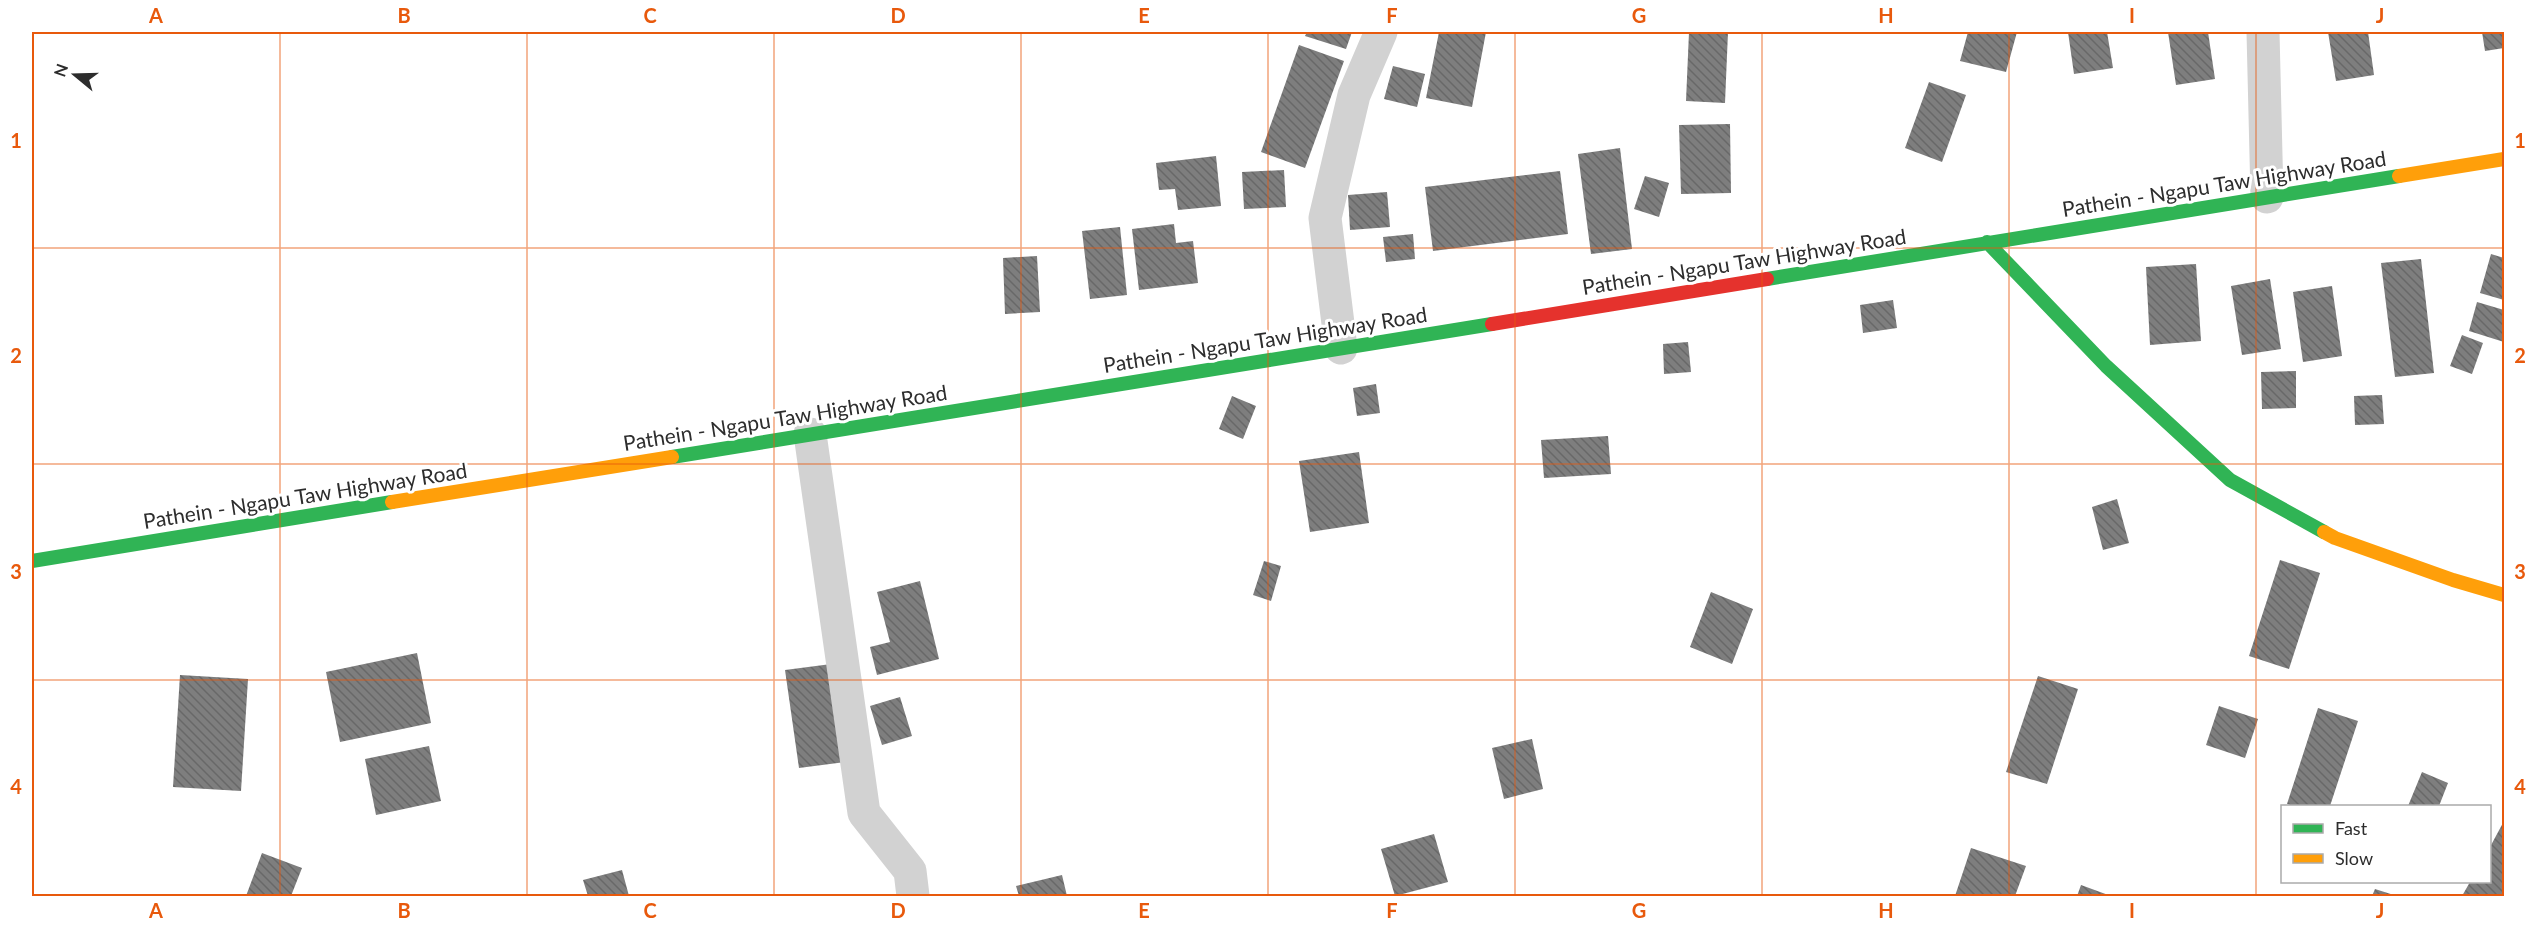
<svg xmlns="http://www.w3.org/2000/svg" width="2536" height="928" viewBox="0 0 2536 928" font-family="Lato,sans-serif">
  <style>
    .building { fill: url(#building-back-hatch) }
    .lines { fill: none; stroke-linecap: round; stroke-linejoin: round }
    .street { stroke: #d2d2d2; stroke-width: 33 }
    .fast { stroke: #30b455; stroke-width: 14 }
    .slow { stroke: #ff9f0a; stroke-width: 14 }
    .jam { stroke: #e5322d; stroke-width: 14 }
    .grid { fill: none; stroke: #e8590c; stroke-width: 1.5; stroke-opacity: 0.55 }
    .labels { text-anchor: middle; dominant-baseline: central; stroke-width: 6; stroke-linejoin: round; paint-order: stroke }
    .street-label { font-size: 21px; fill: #2d2d2d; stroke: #fff }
    .neatline { fill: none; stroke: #e8590c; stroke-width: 2 }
    .grid-label { font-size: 20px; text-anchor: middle; font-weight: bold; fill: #e8590c }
  </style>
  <defs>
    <pattern id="building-back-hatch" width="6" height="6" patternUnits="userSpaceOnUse" patternTransform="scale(1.5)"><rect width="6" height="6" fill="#7e7e7e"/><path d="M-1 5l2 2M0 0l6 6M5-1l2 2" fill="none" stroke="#686868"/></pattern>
  </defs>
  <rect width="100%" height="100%" fill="#fff"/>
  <path class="building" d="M1307,32H1352L1346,49L1305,36Z
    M1439,32H1486L1472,107L1426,98Z
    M1689,32H1728L1725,103L1686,101Z
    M1968,32H2017L2006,72L1960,61Z
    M2068,32H2107L2113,68L2074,74Z
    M2168,32H2208L2215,79L2176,85Z
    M2328,32H2368L2374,75L2336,81Z
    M2482,32H2504V48L2485,51Z
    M1299,45L1344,61L1305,168L1261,152Z
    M1393,66L1425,74L1417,107L1384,99Z
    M1929,82L1966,95L1942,162L1905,148Z
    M1730,124L1731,193L1681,194L1679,125Z
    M1620,148L1632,249L1591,254L1578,154Z
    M1216,156L1221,206L1178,210L1175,189L1159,190L1156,163Z
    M1284,170L1286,207L1244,209L1242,172Z
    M1560,171L1568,234L1433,251L1425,187Z
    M1645,176L1669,183L1659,217L1634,209Z
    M1387,192L1390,227L1350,230L1348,195Z
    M1174,224L1176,243L1193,241L1198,283L1139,290L1132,229Z
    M1120,227L1127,295L1090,299L1082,231Z
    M1413,234L1415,259L1386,262L1383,237Z
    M2491,254L2504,258V300L2480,293Z
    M1037,256L1040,312L1005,314L1003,258Z
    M2421,259L2434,373L2395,377L2381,263Z
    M2196,264L2201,341L2150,345L2146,267Z
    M2270,279L2281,349L2242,355L2231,286Z
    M2332,286L2342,356L2303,362L2293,292Z
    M1893,300L1897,328L1863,333L1860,305Z
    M2477,302L2504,310V342L2469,331Z
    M2462,335L2483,343L2472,374L2450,366Z
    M1688,342L1691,372L1664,374L1663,344Z
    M2296,371V408L2262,409L2261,372Z
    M1376,384L1380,413L1357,416L1353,388Z
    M2382,395L2384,424L2355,425L2354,396Z
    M1232,396L1256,406L1243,439L1219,429Z
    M1608,436L1611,474L1544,478L1541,440Z
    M1359,452L1369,523L1310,532L1299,461Z
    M2117,499L2129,543L2103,550L2092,507Z
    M2280,560L2320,573L2289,669L2249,656Z
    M1264,561L1281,566L1271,601L1253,595Z
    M920,581L939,659L877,675L870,647L890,642L877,592Z
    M1711,592L1753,609L1732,664L1690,647Z
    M417,653L431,723L340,742L326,672Z
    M839,663L853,761L799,768L785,670Z
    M180,675L248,679L241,791L173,787Z
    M2038,676L2078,689L2047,784L2006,772Z
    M900,697L912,736L882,745L870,706Z
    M2219,706L2258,719L2245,758L2206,745Z
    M2318,708L2358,721L2330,806H2294L2287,804Z
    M1532,739L1543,789L1504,799L1492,748Z
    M429,746L441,801L376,815L365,759Z
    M2422,772L2448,783L2439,806H2408Z
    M2504,821V896H2462L2470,882H2490V847Z
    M1434,834L1448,882L1395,896L1381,849Z
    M1971,848L2026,866L2015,896H1955Z
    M262,853L302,868L291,896H246Z
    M622,870L629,896H588L583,880Z
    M1062,875L1067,896H1019L1016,886Z
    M2081,885L2111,896H2077Z
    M2375,889L2397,896H2372Z"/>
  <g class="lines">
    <path class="street" d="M2263,32L2267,197
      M1341,348L1325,218L1354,95L1381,32
      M810,434L864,813L910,871L913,896"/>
    <path class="fast" d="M1987,242L2106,366L2230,480L2324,532
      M1767,279L2399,176
      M672,457L1492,324
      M32,561L392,502"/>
    <path class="slow" d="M2399,176L2504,159
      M392,502L672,457
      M2324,532L2335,538L2453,580L2504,595"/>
    <path class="jam" d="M1492,324L1767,279"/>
  </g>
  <path class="grid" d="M280,32V896M527,32V896M774,32V896M1021,32V896M1268,32V896M1515,32V896M1762,32V896M2009,32V896M2256,32V896M32,248H2504M32,464H2504M32,680H2504"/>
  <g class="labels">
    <g class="street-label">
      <text transform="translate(2224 183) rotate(-9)">Pathein - Ngapu Taw Highway Road</text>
      <text transform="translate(1744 261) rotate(-9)">Pathein - Ngapu Taw Highway Road</text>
      <text transform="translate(1265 339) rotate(-9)">Pathein - Ngapu Taw Highway Road</text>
      <text transform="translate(785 417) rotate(-9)">Pathein - Ngapu Taw Highway Road</text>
      <text transform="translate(305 495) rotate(-9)">Pathein - Ngapu Taw Highway Road</text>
    </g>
  </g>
  <rect width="2536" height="928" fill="none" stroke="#ffffff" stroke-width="66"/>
  <rect x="2281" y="805" width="210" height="78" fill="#ffffff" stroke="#ababab" stroke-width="1.5"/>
  <rect x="2293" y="824" width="30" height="9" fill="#30b455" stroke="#ababab" stroke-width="1.5"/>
  <text x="2335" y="835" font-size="18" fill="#2d2d2d">Fast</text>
  <rect x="2293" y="854" width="30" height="9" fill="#ff9f0a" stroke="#ababab" stroke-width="1.5"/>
  <text x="2335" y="865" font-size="18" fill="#2d2d2d">Slow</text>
  <g transform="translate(75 75) rotate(289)" stroke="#ffffff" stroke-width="4.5" paint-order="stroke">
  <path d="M0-4.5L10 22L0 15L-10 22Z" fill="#2d2d2d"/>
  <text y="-9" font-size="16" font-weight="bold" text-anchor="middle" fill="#2d2d2d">N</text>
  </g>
  <rect x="33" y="33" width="2470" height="862" class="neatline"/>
  <g class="grid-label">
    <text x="156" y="23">A</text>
    <text x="404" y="23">B</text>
    <text x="650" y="23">C</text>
    <text x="898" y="23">D</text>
    <text x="1144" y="23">E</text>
    <text x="1392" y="23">F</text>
    <text x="1639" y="23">G</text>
    <text x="1886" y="23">H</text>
    <text x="2132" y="23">I</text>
    <text x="2380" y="23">J</text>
    <text x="16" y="148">1</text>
    <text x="2520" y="148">1</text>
    <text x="16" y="363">2</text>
    <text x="2520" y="363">2</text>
    <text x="16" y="579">3</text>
    <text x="2520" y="579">3</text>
    <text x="16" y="794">4</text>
    <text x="2520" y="794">4</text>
    <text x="156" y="918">A</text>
    <text x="404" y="918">B</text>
    <text x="650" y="918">C</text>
    <text x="898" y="918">D</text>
    <text x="1144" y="918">E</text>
    <text x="1392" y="918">F</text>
    <text x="1639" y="918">G</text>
    <text x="1886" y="918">H</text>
    <text x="2132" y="918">I</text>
    <text x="2380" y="918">J</text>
  </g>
</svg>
